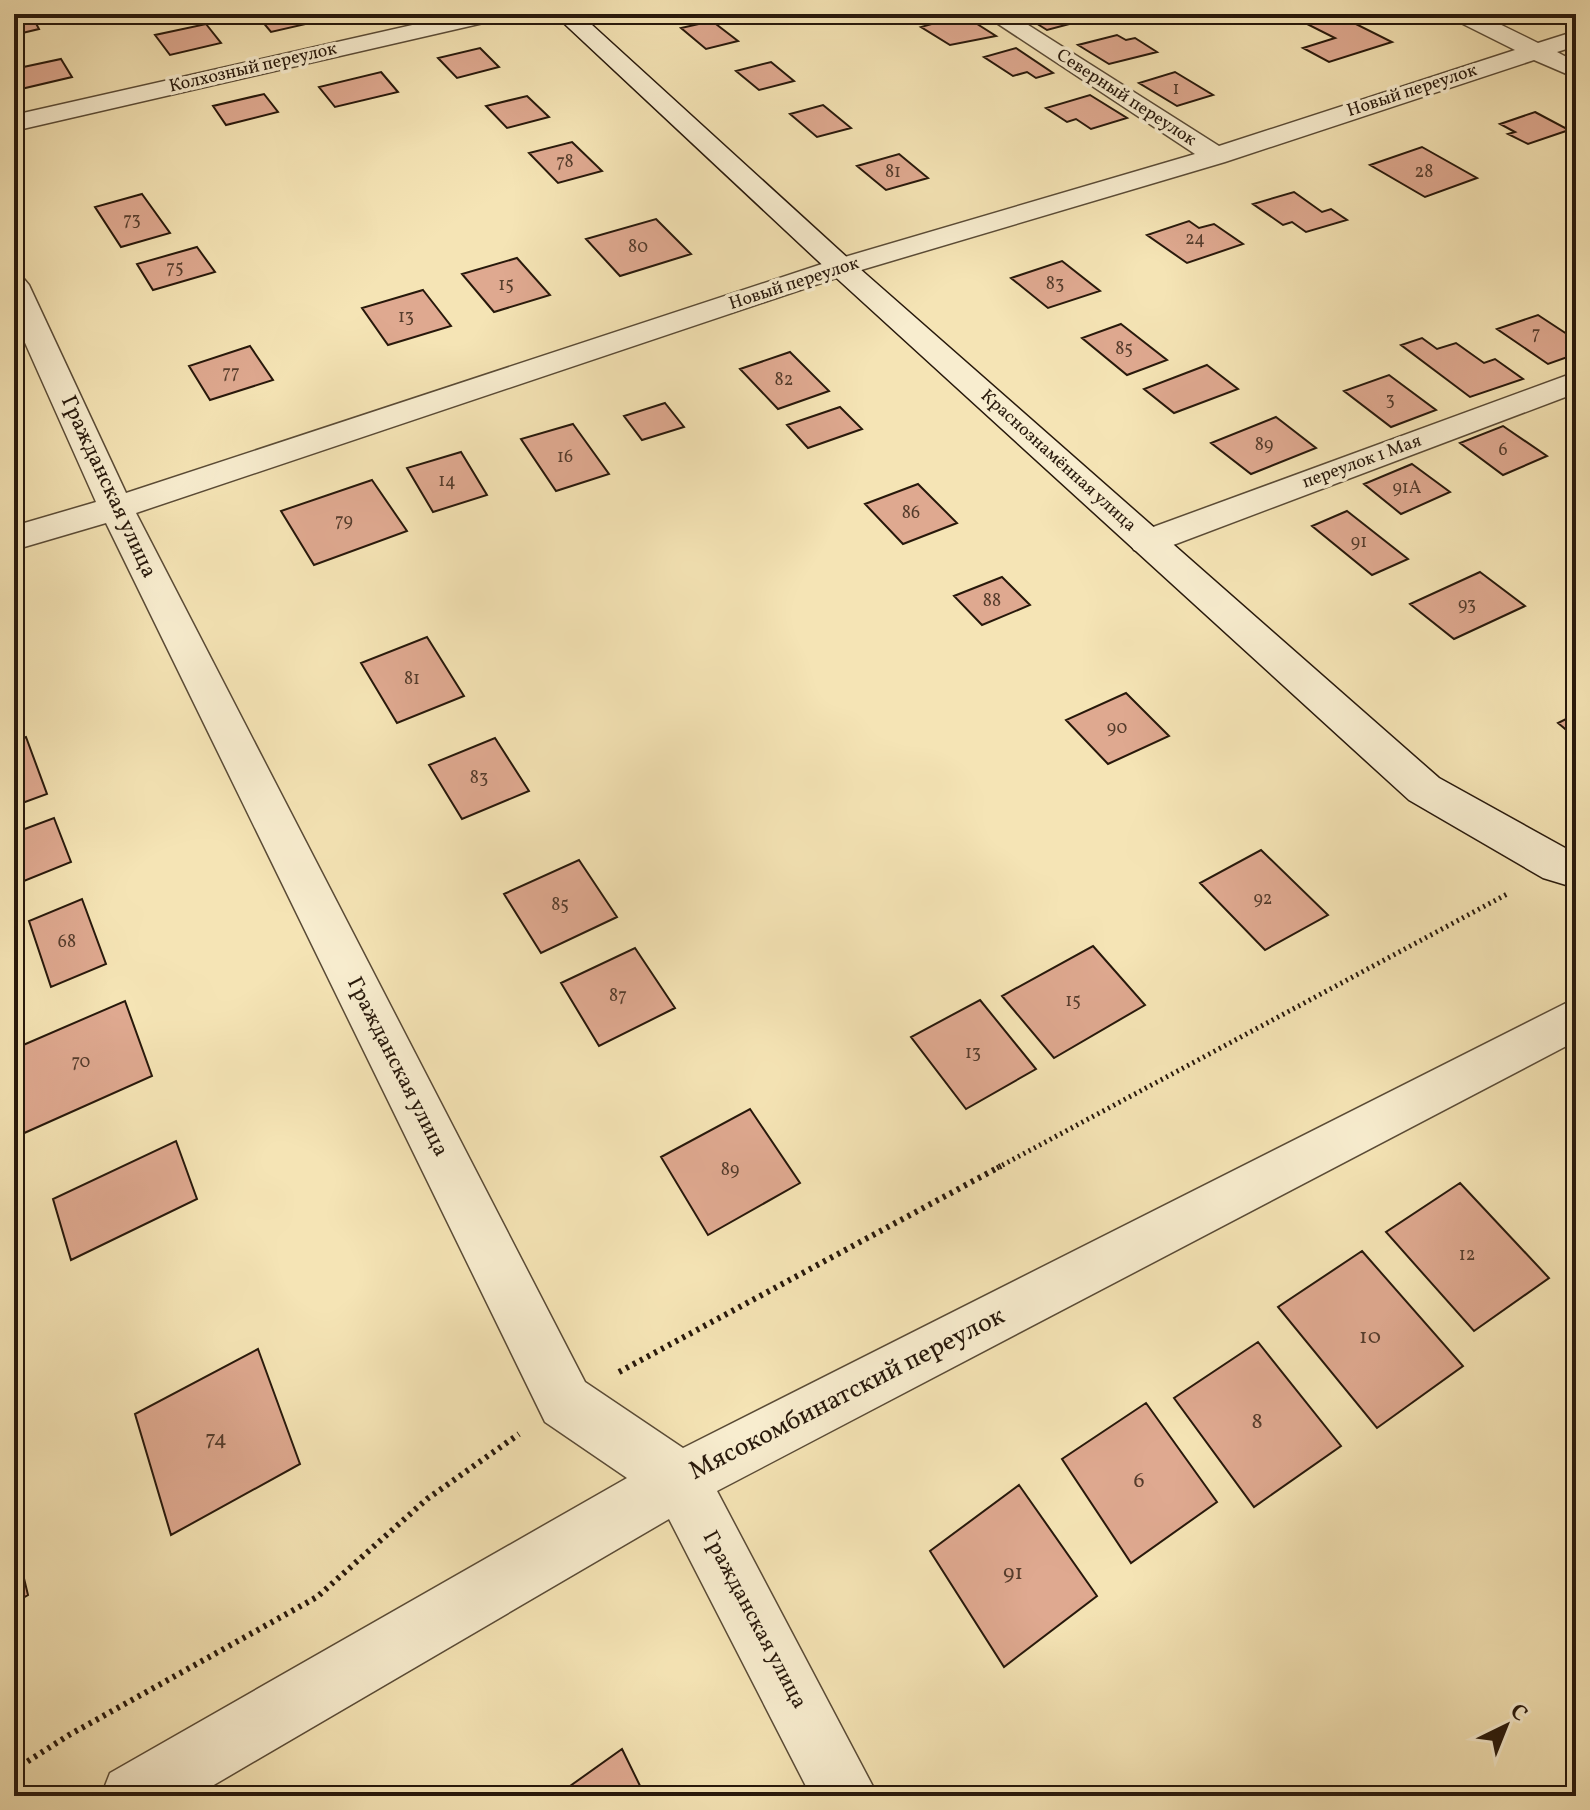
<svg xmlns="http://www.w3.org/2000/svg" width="1590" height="1810" viewBox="0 0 1590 1810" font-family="Vollkorn,serif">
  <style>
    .building { fill: #dfa990; stroke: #27180b; stroke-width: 2 }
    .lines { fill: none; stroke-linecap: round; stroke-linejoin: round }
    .minor-casing { stroke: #5a4b36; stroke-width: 3 }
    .secondary-casing { stroke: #27180b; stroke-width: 3 }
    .path-far1 { stroke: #27180b; stroke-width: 5; stroke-dasharray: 2 4; stroke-linecap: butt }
    .path { stroke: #27180b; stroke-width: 6; stroke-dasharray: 3 5; stroke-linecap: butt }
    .minor { fill: #f8edcf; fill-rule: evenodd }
    .secondary { fill: #f8edcf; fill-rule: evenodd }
    .labels { text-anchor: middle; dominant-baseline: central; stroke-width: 7; stroke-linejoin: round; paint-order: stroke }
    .far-street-label { font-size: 18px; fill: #27180b; stroke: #f8edcf }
    .number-label { font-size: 18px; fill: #553c2c }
    .street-label { font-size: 22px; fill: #27180b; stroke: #f8edcf }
    .near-number-label { font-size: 22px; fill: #553c2c }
    .near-street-label { font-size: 26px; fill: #27180b; stroke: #f8edcf }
  </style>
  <rect width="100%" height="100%" fill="#f5e4b5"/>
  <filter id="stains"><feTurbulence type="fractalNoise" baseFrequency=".0025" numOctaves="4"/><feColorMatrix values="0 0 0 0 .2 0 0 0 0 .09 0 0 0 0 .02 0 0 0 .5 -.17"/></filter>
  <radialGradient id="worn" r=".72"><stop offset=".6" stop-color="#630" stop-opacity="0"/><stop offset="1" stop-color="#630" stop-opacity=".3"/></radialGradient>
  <path class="building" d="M14,14H31L39,29L14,35Z
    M256,14H313L319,21L271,32Z
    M664,14H702L706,17L675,24Z
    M1071,14L1075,16L1066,18L1073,23L1047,30L1023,15Z
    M1323,14H1336L1392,42L1329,62L1303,48L1335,38L1301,21Z
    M963,15L996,36L950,45L921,27Z
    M712,21L738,41L706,49L681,28Z
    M206,24L221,43L170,55L155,35Z
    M1117,35L1126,40L1135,38L1157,52L1109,64L1078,45Z
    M480,48L499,67L457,78L438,58Z
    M1016,48L1053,73L1036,78L1027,72L1013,76L984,57Z
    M61,59L72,77L21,89L14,69Z
    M771,62L794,81L759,90L736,71Z
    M381,72L398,92L335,107L319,87Z
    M1175,72L1213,95L1177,106L1139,83Z
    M264,94L278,112L226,125L213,106Z
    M1090,95L1127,118L1091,129L1076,119L1067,122L1046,108Z
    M527,96L549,117L507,128L486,106Z
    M823,105L851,128L817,137L790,114Z
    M1535,112L1569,130L1528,144L1508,134L1515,132L1500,124Z
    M572,142L602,171L558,183L529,153Z
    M1422,147L1477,178L1425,197L1370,165Z
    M899,154L928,178L886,190L857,166Z
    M1294,192L1322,212L1331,209L1347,220L1306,232L1292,222L1283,225L1253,204Z
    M142,194L170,233L121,247L95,207Z
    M656,219L691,254L620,276L586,239Z
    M1189,221L1199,228L1214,224L1243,244L1187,263L1147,235Z
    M197,247L215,272L153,290L137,264Z
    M517,258L550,295L494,312L462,274Z
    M1062,261L1100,291L1048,308L1011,278Z
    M423,290L451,326L388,345L362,308Z
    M1538,315L1576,340V354L1548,364L1497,329Z
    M1121,324L1167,360L1127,375L1082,338Z
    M1422,338L1437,349L1456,343L1484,363L1495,359L1523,379L1470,397L1401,345Z
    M250,346L273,380L210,400L189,366Z
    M790,352L829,391L778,409L740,369Z
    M1207,365L1238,389L1174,413L1144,389Z
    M1389,375L1436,410L1391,427L1344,391Z
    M665,403L684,427L642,440L624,416Z
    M840,407L862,429L808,448L787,425Z
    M1276,417L1316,448L1251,474L1211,443Z
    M573,424L609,474L556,491L521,439Z
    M1503,426L1547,456L1503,475L1460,443Z
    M461,452L487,495L433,512L407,468Z
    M1412,464L1450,492L1401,514L1364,484Z
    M372,480L407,531L314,565L281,511Z
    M918,484L957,523L903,544L865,504Z
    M1347,511L1408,559L1372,575L1312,526Z
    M1480,572L1525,606L1454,639L1410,604Z
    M1002,577L1030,605L982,625L954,596Z
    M427,637L464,696L397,723L361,663Z
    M1126,693L1169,736L1108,764L1066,720Z
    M1576,714V738L1558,723Z
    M26,737L47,794L14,806V741Z
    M495,738L529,791L462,819L429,765Z
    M54,818L71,862L14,885V833Z
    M1261,850L1328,915L1265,950L1200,883Z
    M579,860L617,917L541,953L504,894Z
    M82,899L106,964L51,987L29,921Z
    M1093,946L1145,1005L1054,1058L1002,996Z
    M635,948L675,1008L599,1046L561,983Z
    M980,1000L1036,1069L966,1109L911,1037Z
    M125,1001L152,1076L22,1134L14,1106V1049Z
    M750,1109L800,1183L708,1235L661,1157Z
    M176,1141L197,1199L71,1260L53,1199Z
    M1460,1183L1549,1278L1474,1331L1386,1232Z
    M1362,1251L1463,1366L1377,1428L1278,1307Z
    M1258,1342L1341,1446L1254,1507L1174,1398Z
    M258,1349L300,1464L171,1535L135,1414Z
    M1146,1403L1217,1502L1131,1563L1062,1459Z
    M1019,1485L1097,1596L1004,1667L930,1551Z
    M14,1537L28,1595L14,1603Z
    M622,1749L645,1796H556Z"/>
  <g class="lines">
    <g class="minor-casing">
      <path id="minor" d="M461,14H504L500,19L492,21L14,131V115Z
        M983,14H1011L1219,146L1515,50L1453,19L1449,14H1479L1538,43L1576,31V46L1557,52L1576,62V78L1534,60L1225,162L851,273L136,513L585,1382L683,1448L1576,998V1041L717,1491L878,1796H811L669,1519L195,1796H101L110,1773L627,1478L545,1422L106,523L14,550V526L96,502L14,318V276L24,279L29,285L126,493L831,261L1195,154Z
        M1576,372V393L1160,550L1147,554L1134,550L1129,542L1134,534Z"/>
    </g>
    <g class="secondary-casing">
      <path id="secondary" d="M554,14H580L851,261L1439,778L1576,854V888L1543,878L1409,800L831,273Z"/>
    </g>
    <path class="path-far1" d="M997,1168L1509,893"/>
    <path class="path" d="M619,1372L1001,1166
      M14,1770L69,1735L317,1597L427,1499L519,1434"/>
    <use href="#minor" class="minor"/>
    <use href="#secondary" class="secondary"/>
  </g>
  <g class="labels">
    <g class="far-street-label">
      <text transform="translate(253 68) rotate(-13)">Колхозный переулок</text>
      <text transform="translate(1412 91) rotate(-18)">Новый переулок</text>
      <text transform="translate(1126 98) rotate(33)">Северный переулок</text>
      <text transform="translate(794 284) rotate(-18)">Новый переулок</text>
      <text transform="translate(1058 461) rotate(42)">Краснознамённая улица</text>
      <text transform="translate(1362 462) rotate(-20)">переулок 1 Мая</text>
    </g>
    <g class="number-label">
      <text x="1176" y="89">1</text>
      <text x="565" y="162">78</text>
      <text x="893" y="172">81</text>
      <text x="1424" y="172">28</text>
      <text x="132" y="220">73</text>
      <text x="1195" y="239">24</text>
      <text x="638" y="247">80</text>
      <text x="175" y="268">75</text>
      <text x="1055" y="284">83</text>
      <text x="506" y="285">15</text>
      <text x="406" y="317">13</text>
      <text x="1536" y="334">7</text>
      <text x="1124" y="349">85</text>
      <text x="231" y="373">77</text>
      <text x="784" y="380">82</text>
      <text x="1390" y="400">3</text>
      <text x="1264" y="445">89</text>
      <text x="1503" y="450">6</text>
      <text x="565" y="457">16</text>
      <text x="447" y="481">14</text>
      <text x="1407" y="488">91А</text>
      <text x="911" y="513">86</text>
      <text x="344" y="521">79</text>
      <text x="1359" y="542">91</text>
      <text x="992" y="601">88</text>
      <text x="1467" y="605">93</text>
      <text x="412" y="679">81</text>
      <text x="1117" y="728">90</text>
      <text x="479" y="778">83</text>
      <text x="1263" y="899">92</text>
      <text x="560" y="905">85</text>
      <text x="67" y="942">68</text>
      <text x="618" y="996">87</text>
      <text x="1073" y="1001">15</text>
      <text x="973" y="1053">13</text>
      <text x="81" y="1062">70</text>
      <text x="730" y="1170">89</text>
      <text x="1467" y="1255">12</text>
    </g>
    <g class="street-label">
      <text transform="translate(108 487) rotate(65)">Гражданская улица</text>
      <text transform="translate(397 1067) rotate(63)">Гражданская улица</text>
      <text transform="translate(754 1620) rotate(62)">Гражданская улица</text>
    </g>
    <g class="near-number-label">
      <text x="1370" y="1337">10</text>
      <text x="1257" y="1422">8</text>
      <text x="216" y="1439">74</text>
      <text x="1139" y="1481">6</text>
      <text x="1013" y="1573">91</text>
    </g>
    <g class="near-street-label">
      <text transform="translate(847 1394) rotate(-27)">Мясокомбинатский переулок</text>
    </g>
  </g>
  <rect width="1590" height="1810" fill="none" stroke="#f5e4b5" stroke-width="48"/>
  <rect x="16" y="16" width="1558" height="1778" fill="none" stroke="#27180b" stroke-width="4"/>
  <rect x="24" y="24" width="1542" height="1762" fill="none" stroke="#27180b" stroke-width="2"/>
  <g transform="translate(1506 1726) rotate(43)" stroke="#f8edcf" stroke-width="6" paint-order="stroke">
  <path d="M0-6L14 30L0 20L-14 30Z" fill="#27180b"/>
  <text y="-12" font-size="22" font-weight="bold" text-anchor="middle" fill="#27180b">С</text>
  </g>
  <rect width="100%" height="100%" filter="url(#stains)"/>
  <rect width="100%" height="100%" fill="url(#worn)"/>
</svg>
